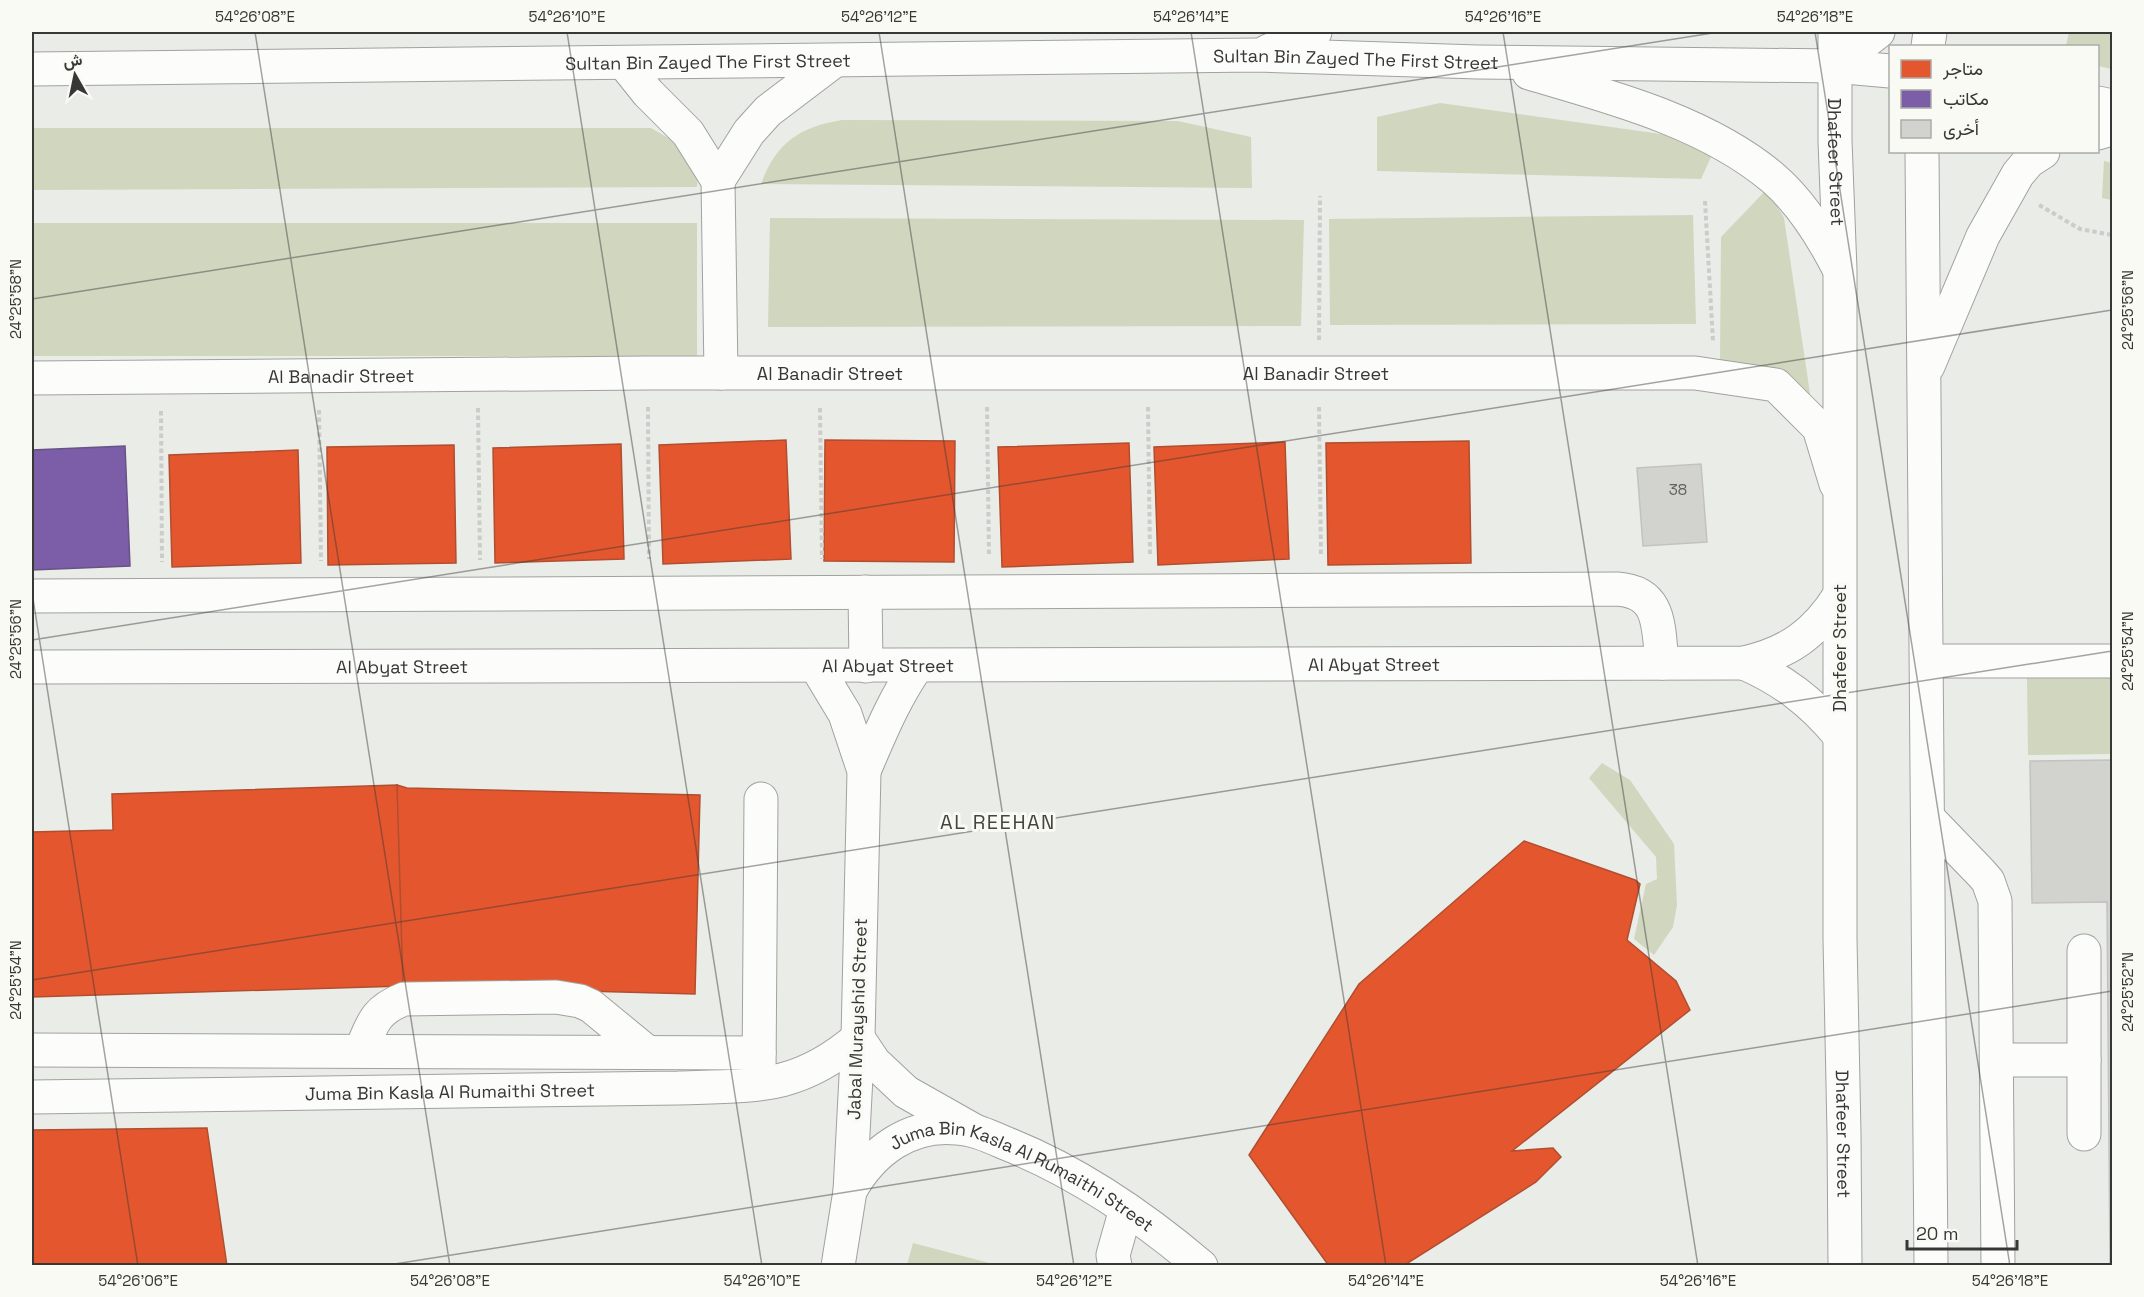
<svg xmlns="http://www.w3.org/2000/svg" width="2144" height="1297" viewBox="0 0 2144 1297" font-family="'Space Grotesk',Vazirmatn,sans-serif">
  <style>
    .green { fill: #d1d6bf }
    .shops { fill: #e4572e; stroke: #b04e30; stroke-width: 1.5 }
    .offices { fill: #7b5ea7; stroke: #675385; stroke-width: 1.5 }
    .building { fill: #d2d3cf; stroke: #c2c3c0; stroke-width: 1.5 }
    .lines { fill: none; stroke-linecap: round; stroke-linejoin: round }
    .minor-casing { stroke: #a1a29f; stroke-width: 35 }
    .major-casing { stroke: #a1a29f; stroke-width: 35 }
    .path { stroke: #ccccca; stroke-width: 4; stroke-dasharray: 4.5 3; stroke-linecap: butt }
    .minor { stroke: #fcfcfb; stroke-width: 33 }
    .major { stroke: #fcfcfb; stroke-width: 33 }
    .ticks { fill: none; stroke: #373835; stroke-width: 1.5; stroke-opacity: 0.45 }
    .labels { text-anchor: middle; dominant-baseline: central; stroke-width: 6; stroke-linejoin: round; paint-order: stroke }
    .number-label { font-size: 15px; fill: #60615e }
    .street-label { font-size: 18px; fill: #373835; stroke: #f9faf4 }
    .neighbourhood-label { font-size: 20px; letter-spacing: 1.5px; fill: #444640; stroke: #f9faf4 }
    .neatline { fill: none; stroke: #373835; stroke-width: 2 }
    .ticks-label { font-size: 15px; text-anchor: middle; fill: #373835 }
  </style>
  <rect width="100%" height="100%" fill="#eaece7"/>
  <path class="green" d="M2069,32H2112V69L2098,66V46H2066Z
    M1440,103L1668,135L1691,144L1711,157L1701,179L1377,171V117Z
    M842,120L1178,121L1251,137L1252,188L761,184C776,143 799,127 842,120Z
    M32,128H651L672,140L698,171L697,187L32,190Z
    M2104,161L2112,163V200L2102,198Z
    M1767,189L1784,218L1812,407L1752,365L1720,360L1721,237Z
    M1693,215L1696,324L1330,325L1329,219Z
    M770,218L1304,220L1301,326L768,327Z
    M32,223H697V356H32Z
    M2112,677V754L2028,755L2027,678Z
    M1602,763L1630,780L1674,844L1677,905L1673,927L1654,955L1634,939L1646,884L1657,879L1656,857L1589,778Z
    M913,1243L997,1265H907Z"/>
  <path class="shops" d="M786,440L791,559L663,564L659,445Z
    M825,440L955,441L954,562L824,561Z
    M1469,441L1471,563L1328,565L1326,443Z
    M1285,442L1289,559L1158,565L1154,447Z
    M1129,443L1133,562L1002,567L998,447Z
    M621,444L624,559L495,563L493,448Z
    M454,445L456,563L328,565L327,447Z
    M298,450L301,563L172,567L169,455Z
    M397,785L407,788L700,795L695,994L403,986Z
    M397,785L403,986L32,997V832L113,830L112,794Z
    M1524,841L1635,880L1640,884L1627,940L1676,981L1690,1010L1512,1151L1553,1148L1561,1157L1536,1182L1403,1266H1329L1249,1155L1359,984Z
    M207,1128L227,1266H32V1130Z"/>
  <path class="offices" d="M125,446L130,566L32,570V450Z"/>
  <path class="building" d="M1701,464L1707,542L1643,546L1637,468Z
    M2112,760V1266H2110L2107,902L2032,903L2030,761Z"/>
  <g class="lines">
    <g class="minor-casing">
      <g id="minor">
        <path d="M624,63L648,93L688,133L718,181L721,373"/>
        <path d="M718,181L749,132L768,111L834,61"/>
        <path id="s1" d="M32,378L648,373H1695L1776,385L1819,428L1836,484"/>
        <path d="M865,592L866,666"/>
        <path d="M32,596L1617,589C1662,592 1658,627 1662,663"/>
        <path d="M1927,661H2112"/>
        <path d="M1744,663C1783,680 1812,702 1839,735"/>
        <path d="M816,666L845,714L864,771L858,1038L850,1191L838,1266"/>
        <path id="s2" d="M32,667L1744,663C1788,653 1815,634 1839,596"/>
        <path d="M864,771C880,734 894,699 917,666"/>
        <path d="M1928,818L1981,873L1988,881L1995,901L1998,1266"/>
        <path d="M32,1050L759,1053"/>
        <path d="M361,1051C372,1024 375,1010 404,999L556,997L580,1001L591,1006L647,1052"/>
        <path d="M1997,1060H2084"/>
        <path d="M759,1074L761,799"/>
        <path id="s3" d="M32,1097L678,1088C754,1085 796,1091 858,1038L874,1062L906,1092L975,1131"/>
        <path d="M2084,1134V951"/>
        <path id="s4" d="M850,1191C872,1151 910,1123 957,1128C974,1129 989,1136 1005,1143C1076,1171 1142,1216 1201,1266"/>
        <path d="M1115,1266L1113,1255L1126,1209"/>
      </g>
    </g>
    <g class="major-casing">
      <g id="major">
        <path id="s5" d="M1835,32V141L1840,270V939L1844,1133L1845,1266"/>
        <path d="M1928,46L1930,32"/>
        <path d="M1268,51L1315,32"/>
        <path d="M1834,66L1878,32"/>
        <path id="s6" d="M32,69L1258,55L1478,62L1834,66L1890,71"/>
        <path d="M1529,73C1611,97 1707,122 1773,178C1801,202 1821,234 1838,267"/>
        <path d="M2098,103L2112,106"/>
        <path d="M2098,133L2112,129"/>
        <path d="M1922,152L1931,1266"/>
        <path d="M1928,366L1983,236L2018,174L2029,161L2043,152"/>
      </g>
    </g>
    <path class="path" d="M1705,201L1713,341
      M2039,205L2080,229L2112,235
      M1319,340L1320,196
      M648,407L649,559
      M987,407L989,556
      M1148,407L1150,556
      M1319,407L1321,556
      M478,408L480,560
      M820,408L822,559
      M319,410L321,561
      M161,411L162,562"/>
    <use href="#minor" class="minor"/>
    <use href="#major" class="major"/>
  </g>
  <path class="ticks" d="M255,32L450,1266M567,32L762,1266M879,32L1074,1266M1191,32L1386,1266M1503,32L1698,1266M1815,32L2010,1266M32,299L1719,32M32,592L138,1266M32,640L2112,310M32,980L2112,651M382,1266L2112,991"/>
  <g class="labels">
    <g class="number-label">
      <text x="1678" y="489">38</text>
    </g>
    <g class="street-label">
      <text stroke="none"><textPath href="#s6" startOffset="1324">Sultan Bin Zayed The First Street</textPath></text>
      <text stroke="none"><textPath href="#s6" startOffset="676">Sultan Bin Zayed The First Street</textPath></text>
      <text stroke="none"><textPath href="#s5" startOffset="130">Dhafeer Street</textPath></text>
      <text stroke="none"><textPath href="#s1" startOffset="1284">Al Banadir Street</textPath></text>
      <text stroke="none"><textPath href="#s1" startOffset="798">Al Banadir Street</textPath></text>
      <text stroke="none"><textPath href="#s1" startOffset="309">Al Banadir Street</textPath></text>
      <text transform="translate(1839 648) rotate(-90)">Dhafeer Street</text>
      <text stroke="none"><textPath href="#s2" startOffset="1342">Al Abyat Street</textPath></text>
      <text stroke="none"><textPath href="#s2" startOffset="370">Al Abyat Street</textPath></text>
      <text stroke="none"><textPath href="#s2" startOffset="856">Al Abyat Street</textPath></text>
      <text transform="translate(857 1019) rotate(-88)">Jabal Murayshid Street</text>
      <text stroke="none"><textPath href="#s3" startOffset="418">Juma Bin Kasla Al Rumaithi Street</textPath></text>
      <text stroke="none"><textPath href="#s5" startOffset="1102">Dhafeer Street</textPath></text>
      <text stroke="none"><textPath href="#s4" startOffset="207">Juma Bin Kasla Al Rumaithi Street</textPath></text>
    </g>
    <g class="neighbourhood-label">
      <text x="998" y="822">AL REEHAN</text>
    </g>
  </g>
  <rect width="2144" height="1297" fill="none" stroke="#f9faf4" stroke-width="66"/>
  <rect x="1889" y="45" width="210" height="108" fill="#f9faf4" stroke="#abaca8" stroke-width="1.5"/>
  <rect x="1901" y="60" width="30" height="18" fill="#e4572e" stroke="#abaca8" stroke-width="1.5"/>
  <text x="1943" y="75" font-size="18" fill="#373835">متاجر</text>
  <rect x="1901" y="90" width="30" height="18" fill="#7b5ea7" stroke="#abaca8" stroke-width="1.5"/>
  <text x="1943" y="105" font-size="18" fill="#373835">مكاتب</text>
  <rect x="1901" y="120" width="30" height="18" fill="#d2d3cf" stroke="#abaca8" stroke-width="1.5"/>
  <text x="1943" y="135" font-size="18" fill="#373835">أخرى</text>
  <g transform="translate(75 75) rotate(351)" stroke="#f9faf4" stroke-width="4.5" paint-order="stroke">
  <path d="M0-4.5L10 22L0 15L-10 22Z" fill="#373835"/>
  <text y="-9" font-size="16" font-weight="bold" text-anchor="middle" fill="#373835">ش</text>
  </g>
  <path d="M1907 1240v9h110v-9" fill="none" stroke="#373835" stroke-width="3"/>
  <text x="1916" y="1240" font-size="18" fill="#373835" stroke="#f9faf4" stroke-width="4.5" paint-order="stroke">20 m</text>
  <rect x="33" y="33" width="2078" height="1231" class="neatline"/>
  <g class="ticks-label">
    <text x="255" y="22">54°26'08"E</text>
    <text x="567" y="22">54°26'10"E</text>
    <text x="879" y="22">54°26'12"E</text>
    <text x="1191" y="22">54°26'14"E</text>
    <text x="1503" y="22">54°26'16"E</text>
    <text x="1815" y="22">54°26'18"E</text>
    <text transform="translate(16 299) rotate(-90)" y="5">24°25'58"N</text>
    <text transform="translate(2128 310) rotate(-90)" y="5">24°25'56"N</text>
    <text transform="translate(16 639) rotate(-90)" y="5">24°25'56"N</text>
    <text transform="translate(2128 651) rotate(-90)" y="5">24°25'54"N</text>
    <text transform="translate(16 980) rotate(-90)" y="5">24°25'54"N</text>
    <text transform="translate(2128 992) rotate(-90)" y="5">24°25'52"N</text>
    <text x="138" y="1286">54°26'06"E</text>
    <text x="450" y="1286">54°26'08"E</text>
    <text x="762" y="1286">54°26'10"E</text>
    <text x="1074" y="1286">54°26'12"E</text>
    <text x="1386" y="1286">54°26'14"E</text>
    <text x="1698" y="1286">54°26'16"E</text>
    <text x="2010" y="1286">54°26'18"E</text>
  </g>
</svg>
